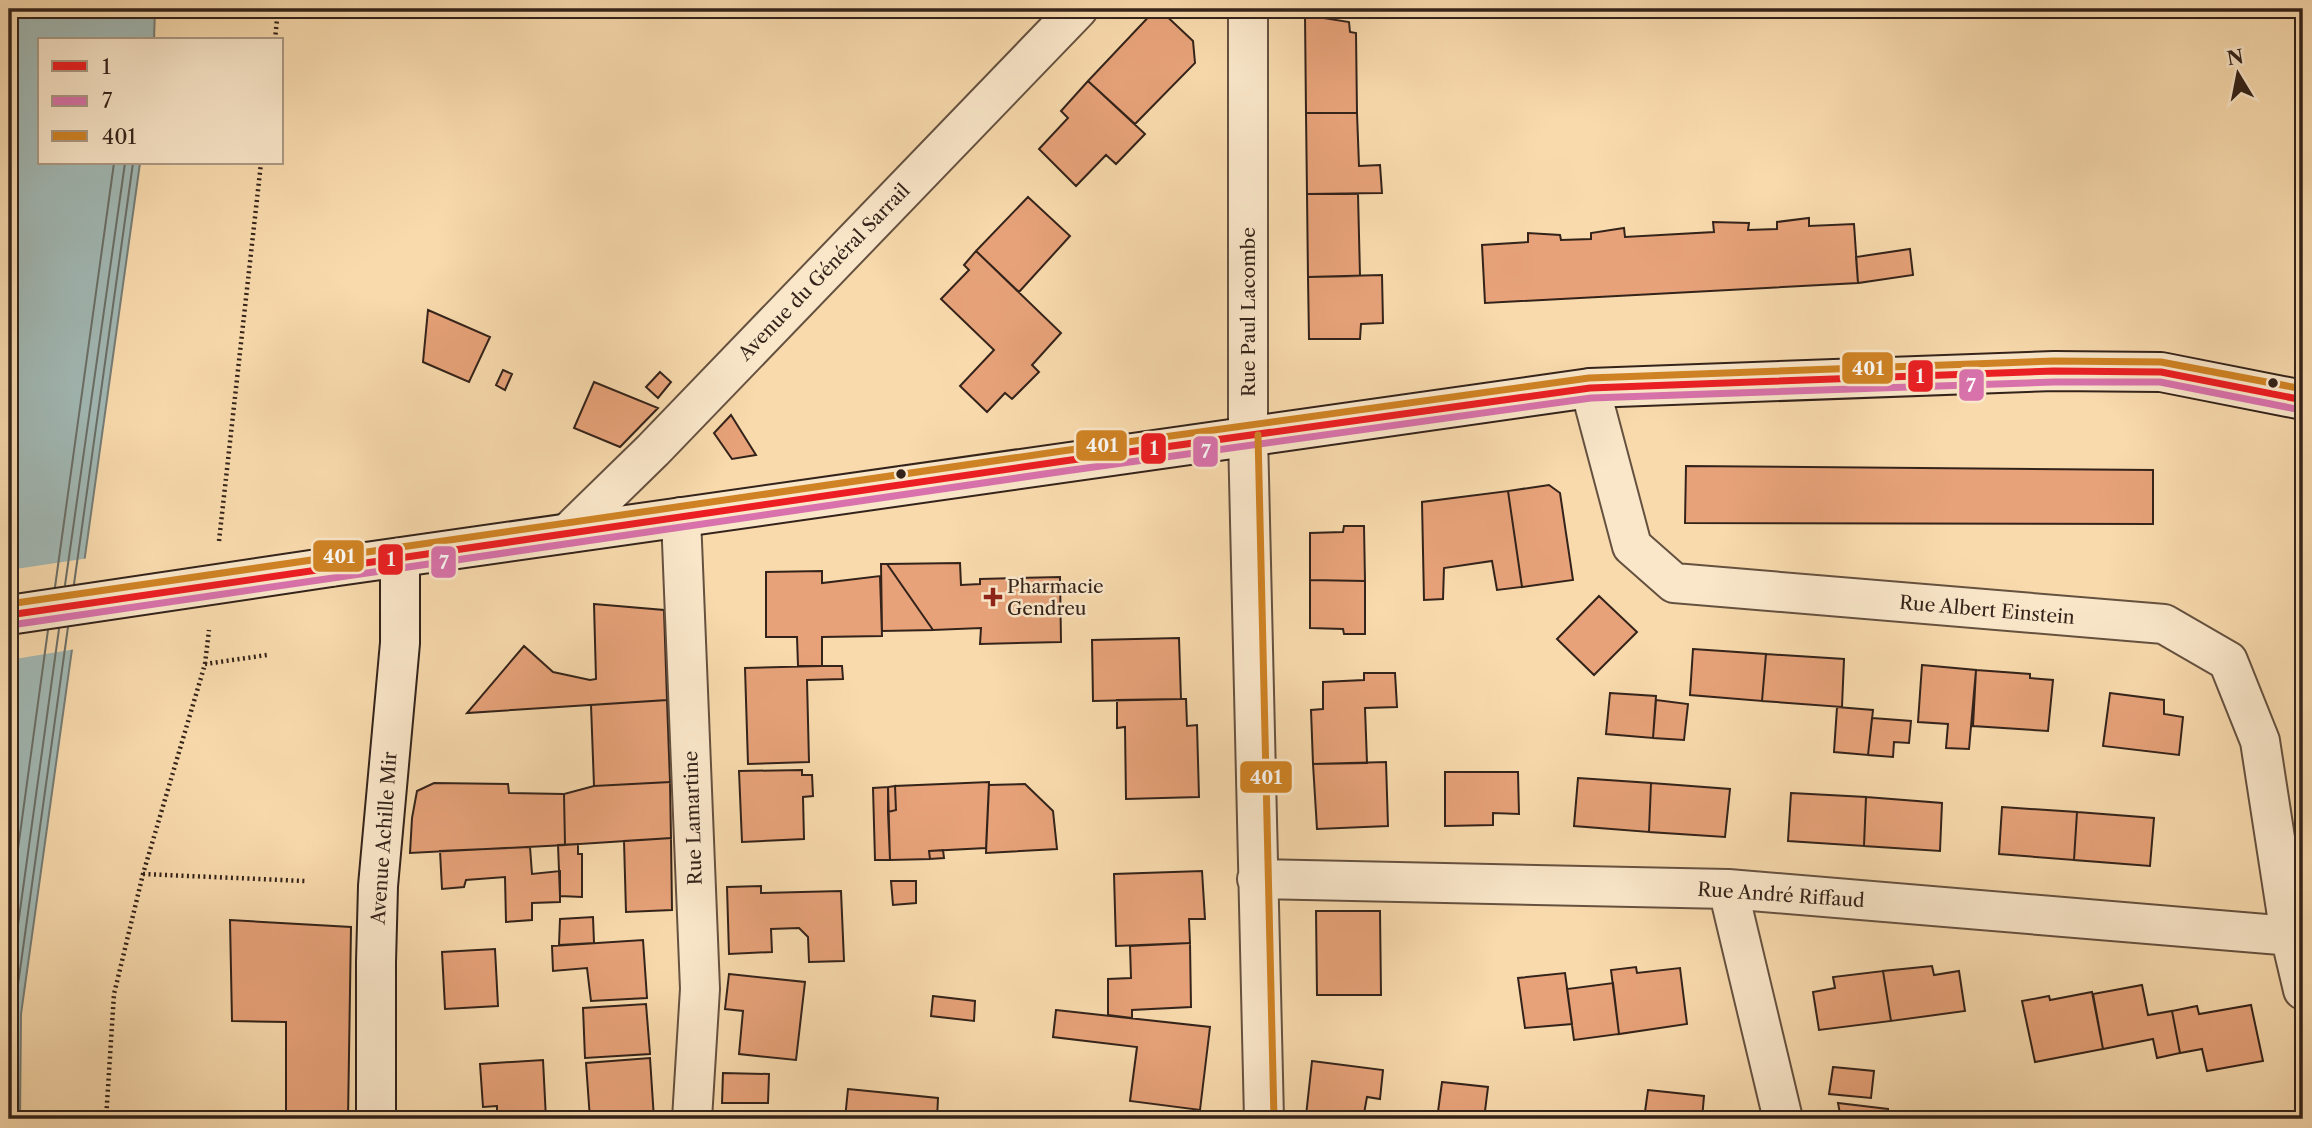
<svg xmlns="http://www.w3.org/2000/svg" width="2312" height="1128" viewBox="0 0 2312 1128" font-family="'Libre Caslon Text',serif">
  <style>
    .water { fill: #a1b8b4; stroke: #757c76; stroke-width: 2 }
    .pier { fill: #f8daad }
    .lines { fill: none; stroke-linecap: round; stroke-linejoin: round }
    .shore { stroke: #6a6e67; stroke-width: 2 }
    .building { fill: #e7a279; stroke: #34231a; stroke-width: 2 }
    .street-casing { stroke: #65513f; stroke-width: 42 }
    .secondary-casing { stroke: #34231a; stroke-width: 42 }
    .path { stroke: #34231a; stroke-width: 4.5; stroke-dasharray: 2 3.5; stroke-linecap: butt }
    .street { stroke: #fae7ca; stroke-width: 38 }
    .secondary { stroke: #fae7ca; stroke-width: 38 }
    .secondary-bridge-casing { stroke: #34231a; stroke-width: 42; stroke-linecap: butt }
    .secondary-bridge { stroke: #fae7ca; stroke-width: 38 }
    .bus-1-casing { stroke: #fae7ca; stroke-width: 12 }
    .bus-2-casing { stroke: #fae7ca; stroke-width: 12 }
    .bus-3-casing { stroke: #fae7ca; stroke-width: 12 }
    .bus-1 { stroke: #ec1e23; stroke-width: 7 }
    .bus-2 { stroke: #d972ac; stroke-width: 7 }
    .bus-3 { stroke: #d08324; stroke-width: 7 }
    .bus-dot { fill: #34231a; stroke: #fae7ca; stroke-width: 2.5 }
    .poi-dot { fill: #8f2418; stroke: #fae7ca; stroke-width: 2.5 }
    .labels { text-anchor: middle; dominant-baseline: central; stroke-width: 5; stroke-linejoin: round; paint-order: stroke }
    .street-label { font-size: 19px; fill: #34231a; stroke: #fae7ca }
    .poi-label { font-size: 19px; fill: #34231a; stroke: #fae7ca; text-anchor: start }
    .line-badge { stroke: #fae7ca; stroke-width: 2.5 }
    .badge-label { font-size: 19px; text-anchor: middle; font-weight: bold; fill: #fff }
  </style>
  <rect width="100%" height="100%" fill="#f8daad"/>
  <filter id="stains"><feTurbulence type="fractalNoise" baseFrequency=".00286" numOctaves="4"/><feColorMatrix values="0 0 0 0 .2 0 0 0 0 .09 0 0 0 0 .02 0 0 0 .5 -.17"/></filter>
  <radialGradient id="worn" r=".72"><stop offset=".6" stop-color="#630" stop-opacity="0"/><stop offset="1" stop-color="#630" stop-opacity=".3"/></radialGradient>
  <path class="water" d="M9,9H155L154,40H40V163H140L21,1014L20,1119H9Z"/>
  <path class="pier" d="M89,558L76,649L9,660V570Z"/>
  <g class="lines">
    <path class="shore" d="M74,584L133,163
      M65,585L125,163
      M55,587L114,163
      M9,914L48,630
      M9,990L59,629
      M13,1119L14,1013L68,627"/>
  </g>
  <path class="building" d="M1156,9H1159L1193,41L1195,63L1135,124L1088,81Z
    M1305,15L1349,22L1350,32L1356,33L1357,113H1306Z
    M1088,81L1145,134L1116,164L1106,155L1076,186L1039,149L1068,118L1061,111Z
    M1306,113H1357L1359,166L1380,165L1382,193L1307,194Z
    M1307,194H1358L1360,276L1308,277Z
    M1028,197L1070,236L1019,292L976,251Z
    M1809,218V226L1854,224L1858,283L1485,303L1482,245L1528,242V233L1560,235L1561,240L1591,239V233L1624,228L1625,237L1714,232L1713,222L1749,223L1748,230L1777,229V222Z
    M1910,249L1913,275L1858,283L1856,257Z
    M976,251L1061,333L1032,365L1039,372L1012,399L1005,393L987,412L960,386L994,350L941,299L969,270L964,265Z
    M1382,275L1383,323L1361,324L1360,339H1309L1308,277Z
    M428,310L490,337L469,382L423,362Z
    M503,370L512,374L505,390L496,385Z
    M660,372L671,382L658,398L646,387Z
    M594,382L658,408L620,447L574,428Z
    M731,415L756,455L732,459L714,433Z
    M1686,466L2153,470V524L1685,523Z
    M1549,485L1560,493L1573,580L1522,587L1508,491Z
    M1508,491L1522,587L1497,590L1492,561L1444,568L1443,599L1424,600L1422,502Z
    M1344,526H1364L1365,581L1310,580V533L1343,532Z
    M960,563L961,585L980,584V579L1060,577L1061,642L980,644L981,628L933,630L887,564Z
    M881,564H887L933,630L882,631Z
    M822,571V583L880,576L882,636L822,637V666H798L797,637H766V572Z
    M1310,580L1365,581V634H1344L1343,629L1310,628Z
    M1599,596L1637,632L1594,675L1557,639Z
    M594,604L664,610L667,700L467,713L524,646L553,672L590,680L596,679Z
    M1179,638L1181,699L1093,701L1092,640Z
    M1693,649L1766,654L1762,701L1690,695Z
    M1766,654L1844,659L1842,707L1762,701Z
    M1922,665L1976,670L1969,749L1946,748L1948,724L1918,722Z
    M822,666H842L843,679L807,680L809,762L748,764L745,668Z
    M1976,670L2030,674V678L2053,680L2048,731L1973,726Z
    M1364,673H1395L1397,707L1365,708L1367,763L1313,764L1311,710L1323,709V682L1364,680Z
    M1610,693L1656,696L1653,738L1606,734Z
    M2110,693L2164,700V714L2183,717L2179,755L2103,746Z
    M1181,699H1186L1187,726L1197,725L1199,797L1126,799L1125,727L1117,728V700Z
    M667,700L670,782L594,786L591,705Z
    M1656,700L1688,704L1684,740L1653,738Z
    M1837,707L1873,710L1868,755L1834,752Z
    M1872,718L1911,721L1909,743L1894,742L1893,757L1868,755Z
    M1386,762L1388,826L1317,829L1313,764Z
    M802,770V775H812L813,796L803,797L804,839L742,842L739,771Z
    M1445,772H1518L1519,814L1493,813V825L1445,826Z
    M1578,778L1651,783L1649,832L1574,826Z
    M670,782L671,838L565,845L564,794L594,786Z
    M989,782L986,848L929,851L930,859L890,860L888,812L896,810L895,786Z
    M434,783L508,784L509,793L564,794L565,845L410,853L412,818L417,791Z
    M1651,783L1730,789L1725,837L1649,832Z
    M1025,784L1053,811L1057,849L986,853L989,785Z
    M895,786L896,810L888,812V787Z
    M888,787L890,860H875L873,788Z
    M1791,793L1866,797L1864,846L1788,841Z
    M1866,797L1942,803L1940,851L1864,846Z
    M2002,807L2077,812L2074,860L1999,854Z
    M2077,812L2154,818L2150,866L2074,860Z
    M671,838L672,910L626,912L624,841Z
    M578,844V854H582V897L560,896L558,845Z
    M530,847L532,874L560,871V902L532,903V920L506,922L505,877L466,880L464,887L442,889L440,851Z
    M929,851L943,850L944,858L930,859Z
    M1202,871L1205,919H1189L1190,943L1116,946L1114,874Z
    M891,881H916V903L893,905Z
    M761,886V893L841,891L844,961L809,962L808,937L799,928L771,929L772,952L729,954L727,887Z
    M1316,911H1380L1381,995H1317Z
    M593,917L594,943L559,945L560,919Z
    M230,920L351,927L348,1119H286V1022L232,1021Z
    M643,940L647,998L591,1001L587,968L553,971L552,946Z
    M1190,943L1191,1007L1132,1010V1018L1108,1015V979L1131,978L1130,946Z
    M495,949L498,1006L445,1009L442,952Z
    M1932,966L1934,975L1959,971L1965,1011L1891,1021L1883,971Z
    M1636,967L1637,973L1680,968L1687,1024L1619,1034L1611,970Z
    M1883,971L1891,1021L1819,1030L1813,992L1835,988L1833,977Z
    M1565,973L1572,1024L1525,1028L1518,978Z
    M729,974L805,982L796,1060L739,1054L743,1011L725,1009Z
    M1613,983L1619,1034L1574,1040L1567,989Z
    M2142,985L2148,1015L2172,1011L2180,1053L2157,1058L2153,1039L2103,1049L2093,994Z
    M2092,992L2103,1049L2035,1062L2022,1001L2049,996L2050,1000Z
    M933,996L975,1001L974,1021L931,1016Z
    M646,1004L650,1054L585,1058L583,1008Z
    M2251,1005L2263,1061L2207,1071L2202,1049L2180,1053L2172,1011L2197,1006L2199,1014Z
    M1056,1010L1210,1027L1200,1110L1130,1101L1137,1047L1053,1037Z
    M650,1058L654,1119H590L586,1063Z
    M543,1060L546,1119H497V1106L483,1107L480,1064Z
    M1312,1061L1383,1070L1380,1099L1367,1097L1363,1119H1329L1306,1116Z
    M1833,1067L1874,1071L1871,1098L1829,1094Z
    M723,1073L769,1074L768,1103H722Z
    M1442,1082L1488,1087L1484,1119H1437Z
    M848,1089L938,1098L937,1119H845Z
    M1648,1090L1704,1096L1702,1119H1644Z
    M1838,1103L1888,1109L1890,1119H1841Z"/>
  <g class="lines">
    <g class="street-casing">
      <path id="street" d="M1248,9V435L1264,1119
        M1590,388L1632,546L1674,583L2164,624L2228,661L2260,741L2290,935L2303,990
        M681,517L700,989L692,1119
        M568,533L653,450L1078,9
        M1257,879L1728,889L2303,937
        M1728,889L1783,1119"/>
    </g>
    <g class="secondary-casing">
      <path id="secondary" d="M331,567L1590,388L2054,371L2161,372L2303,400
        M376,1119V962L378,886L400,643V557"/>
    </g>
    <path class="path" d="M275,40L278,9
      M219,541L261,163
      M205,664L209,630
      M143,874L305,881
      M106,1119L114,994L143,874L205,664L267,655"/>
    <use href="#street" class="street"/>
    <use href="#secondary" class="secondary"/>
    <g class="secondary-bridge-casing">
      <path id="secondary-bridge" d="M9,615L331,567"/>
    </g>
    <use href="#secondary-bridge" class="secondary-bridge"/>
    <g class="bus-1-casing">
      <path id="bus-1" d="M9,615L1064,461L1590,388L2054,371L2161,372L2303,400"/>
    </g>
    <g class="bus-2-casing">
      <path id="bus-2" d="M11,625L1065,471L1591,398L2054,382H2160L2301,410"/>
    </g>
    <g class="bus-3-casing">
      <path id="bus-3" d="M1258,435L1274,1119
        M9,604L1062,451L1589,378L2054,361L2161,362L2303,389"/>
    </g>
    <use href="#bus-1" class="bus-1"/>
    <use href="#bus-2" class="bus-2"/>
    <use href="#bus-3" class="bus-3"/>
  </g>
  <g class="bus-dot">
    <circle cx="2273" cy="383" r="6"/>
    <circle cx="901" cy="474" r="6"/>
  </g>
  <path class="poi-dot" d="M989.5 586.5h7v7h7v7h-7v7h-7v-7h-7v-7h7z"/>
  <g class="labels">
    <g class="street-label">
      <text transform="translate(824 272) rotate(-46)">Avenue du Général Sarrail</text>
      <text transform="translate(1248 312) rotate(-90)">Rue Paul Lacombe</text>
      <text transform="translate(1987 610) rotate(5)">Rue Albert Einstein</text>
      <text transform="translate(693 818) rotate(-92)">Rue Lamartine</text>
      <text transform="translate(384 838) rotate(-86)">Avenue Achille Mir</text>
      <text transform="translate(1781 895) rotate(4)">Rue André Riffaud</text>
    </g>
    <g class="poi-label">
      <text x="1007" y="586">Pharmacie<tspan x="1007" dy="22">Gendreu</tspan></text>
    </g>
  </g>
  <g class="line-badge">
    <rect x="1841" y="351" width="53" height="34" rx="7" fill="#d08324"/>
    <rect x="1907" y="359" width="27" height="34" rx="7" fill="#ec1e23"/>
    <rect x="1958" y="368" width="27" height="34" rx="7" fill="#d972ac"/>
    <rect x="1075" y="429" width="53" height="33" rx="7" fill="#d08324"/>
    <rect x="1140" y="432" width="27" height="33" rx="7" fill="#ec1e23"/>
    <rect x="1192" y="435" width="27" height="33" rx="7" fill="#d972ac"/>
    <rect x="312" y="539" width="53" height="34" rx="7" fill="#d08324"/>
    <rect x="377" y="543" width="27" height="33" rx="7" fill="#ec1e23"/>
    <rect x="430" y="545" width="27" height="34" rx="7" fill="#d972ac"/>
    <rect x="1239" y="760" width="54" height="34" rx="7" fill="#d08324"/>
  </g>
  <g class="badge-label">
    <text x="1868" y="375">401</text>
    <text x="1920" y="383">1</text>
    <text x="1971" y="392">7</text>
    <text x="1102" y="452">401</text>
    <text x="1154" y="455">1</text>
    <text x="1206" y="458">7</text>
    <text x="339" y="563">401</text>
    <text x="391" y="566">1</text>
    <text x="444" y="569">7</text>
    <text x="1266" y="784">401</text>
  </g>
  <rect width="2312" height="1128" fill="none" stroke="#f8daad" stroke-width="35"/>
  <rect x="10" y="10" width="2291" height="1107" fill="none" stroke="#34231a" stroke-width="3.5"/>
  <rect x="18" y="18" width="2277" height="1093" fill="none" stroke="#34231a" stroke-width="2"/>
  <rect x="38" y="38" width="245" height="126" fill="#fae7ca" stroke="#ab9984" stroke-width="2"/>
  <rect x="52" y="61" width="35" height="10" fill="#ec1e23" stroke="#ab9984" stroke-width="2"/>
  <text x="102" y="74" font-size="21" fill="#34231a">1</text>
  <rect x="52" y="96" width="35" height="10" fill="#d972ac" stroke="#ab9984" stroke-width="2"/>
  <text x="102" y="108" font-size="21" fill="#34231a">7</text>
  <rect x="52" y="131" width="35" height="10" fill="#d08324" stroke="#ab9984" stroke-width="2"/>
  <text x="102" y="144" font-size="21" fill="#34231a">401</text>
  <g transform="translate(2238 74) rotate(350)" stroke="#fae7ca" stroke-width="5" paint-order="stroke">
  <path d="M0-5L12 26L0 18L-12 26Z" fill="#34231a"/>
  <text y="-10" font-size="19" font-weight="bold" text-anchor="middle" fill="#34231a">N</text>
  </g>
  <rect width="100%" height="100%" filter="url(#stains)"/>
  <rect width="100%" height="100%" fill="url(#worn)"/>
</svg>
